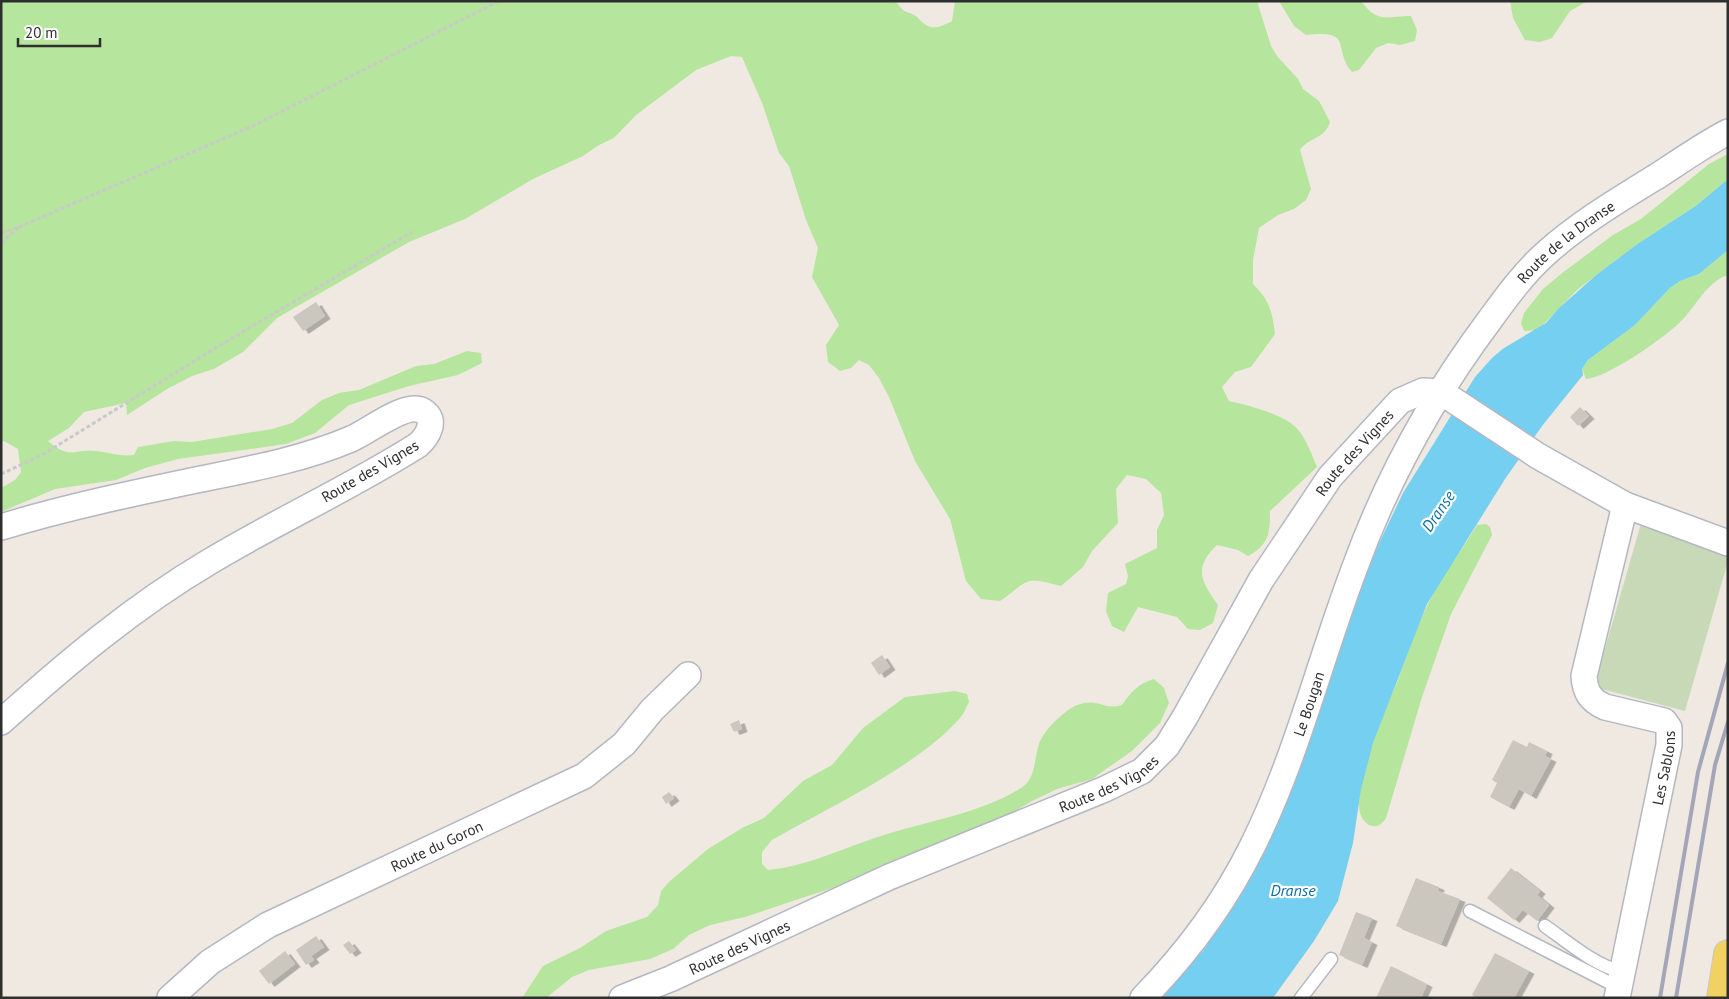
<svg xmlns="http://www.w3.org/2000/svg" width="1729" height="999" viewBox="0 0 1729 999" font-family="'PT Sans',sans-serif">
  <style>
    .green { fill: #b6e59e }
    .cemetery { fill: #c8d9b8 }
    .water { fill: #75cff0 }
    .building { fill: #cbc7bf; filter: url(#shadow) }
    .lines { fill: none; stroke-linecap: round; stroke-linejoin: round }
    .service-casing { stroke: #b4b7c1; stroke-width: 15 }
    .minor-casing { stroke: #b4b7c1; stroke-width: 28 }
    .primary-casing { stroke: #c9c9c9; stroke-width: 30 }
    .path { stroke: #c9c9c9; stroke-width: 3; stroke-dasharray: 4 2.5; stroke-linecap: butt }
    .service { stroke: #fff; stroke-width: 12 }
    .minor { stroke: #fff; stroke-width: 25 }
    .primary { stroke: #f2d163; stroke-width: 28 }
    .rail { stroke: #a3a6b8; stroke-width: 4 }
    .labels { text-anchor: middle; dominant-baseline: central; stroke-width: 4.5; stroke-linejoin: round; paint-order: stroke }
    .street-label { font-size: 15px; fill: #2e2e2e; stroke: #fff }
    .water-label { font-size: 16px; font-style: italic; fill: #0d6fa3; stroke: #fff }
  </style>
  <defs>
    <filter id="shadow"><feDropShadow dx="5.5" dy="3" stdDeviation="0" flood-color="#0004"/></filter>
  </defs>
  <rect width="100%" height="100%" fill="#efe9e1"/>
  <path class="green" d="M1,1H894C898,3 899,6 902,9C906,13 913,13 917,17C929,30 935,30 952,21L955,1H1257L1271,46L1277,56L1298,79L1303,89L1319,101L1330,122C1325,139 1309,137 1300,150L1311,189L1306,200L1294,209L1278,215L1259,228L1253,260V284C1270,301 1272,311 1275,334L1251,367L1235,372L1222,387L1229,401C1247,405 1289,415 1300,432C1307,442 1312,455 1317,467L1270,511C1270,533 1269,545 1248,556L1238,550L1217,545C1193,568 1201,581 1218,605L1213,623L1200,630L1188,629L1177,617L1138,607L1124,632L1112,626L1106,611L1108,593L1126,584L1128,576L1125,564L1157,548V530L1164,515L1161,493L1146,479L1127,475L1116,489L1118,523L1092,551L1083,567L1061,586C1022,576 1030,580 1000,601L981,599L966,581L950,519L915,461L889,397L879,378L869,365L859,360L851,368L840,371L828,362L826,345L839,325L812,277L818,248L806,220L789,166L779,153L762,103L742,57L731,56L696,70L636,115L614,138L599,145L583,156L533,179L465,219L409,242L277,318L243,352L214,369L192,376L167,389L127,415L126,403L84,412L69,428L48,441C71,460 73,449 95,451C109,452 120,457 134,455L138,447L174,441L192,442L272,429L292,423L322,400L339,393L359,390L416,366L434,364L467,351L481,353L482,363L458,375L409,386L349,405L315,433L286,444L178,459L145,468L116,480L55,489L1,512V488L15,480L21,472L18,449L4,441L1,442Z
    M1279,1H1361C1378,24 1386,16 1411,16L1417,30L1415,41L1400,45L1388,43L1376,48L1359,70L1352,72C1332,49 1355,29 1306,35L1294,26Z
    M1510,1H1588L1570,11L1552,38L1540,42L1525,40L1513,18Z
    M1728,154V179L1697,205L1636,245L1595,276L1577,290L1538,330L1524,331L1521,323L1524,313L1543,289L1561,274L1613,235L1641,219L1709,164Z
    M1728,250V275C1705,282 1695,310 1676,326C1659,341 1608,377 1586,379L1582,369L1588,360L1635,325L1670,288L1680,281L1699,274Z
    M1486,524L1490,527L1492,535L1451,614L1422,697L1386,818C1376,835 1359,823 1359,806C1359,767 1383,716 1398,680C1407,655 1416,629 1427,606C1440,578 1461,552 1477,525Z
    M1154,679L1164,688L1169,703L1160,723L1132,751L1092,779L1057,789L1032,801L1000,820L896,859L832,888L745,917L710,925L689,935L673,949L650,959L589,970L572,977L546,998H522L543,966L580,948L606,931L647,917L658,905L661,891L670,881L708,849L742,828L764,818L803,781L832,765L863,728L905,697L955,691L967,694L969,702C966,707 964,714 960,718C917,767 829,807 772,840L762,852V864L768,870C808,866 843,848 881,836C927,821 980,814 1021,788C1036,779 1034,759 1039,744C1043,731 1063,712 1075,706C1099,696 1102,711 1122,705C1131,692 1139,683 1154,679Z"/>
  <path class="cemetery" d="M1642,520L1728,552V561L1685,711L1594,687Z"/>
  <path class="water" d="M1728,179V250L1699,274L1680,281L1670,288L1635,325L1588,360L1582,369L1583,375L1542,426L1505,479L1427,604L1373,743L1361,789L1353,843L1338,901L1314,941L1273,998H1161L1189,964L1203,951L1242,893L1258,863L1274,831L1297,773L1364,575L1403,493L1475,377L1492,358L1504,348L1546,323L1558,309L1595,276L1636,245L1697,205Z"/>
  <path class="building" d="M316,302L325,316L303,331L293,317Z
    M1580,407L1589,416L1578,426L1570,417Z
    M882,655L890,667L879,675L871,663Z
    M739,720L742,729L734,732L730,724Z
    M1513,740L1527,747L1529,742L1547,751L1545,756L1551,759L1531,796L1519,789L1509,807L1490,797L1497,783L1492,780Z
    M669,792L674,798L666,804L662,797Z
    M1511,868L1540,891L1537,895L1549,905L1537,921L1523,910L1514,920L1487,898Z
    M1416,878L1439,887L1438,891L1460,899L1441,944L1396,926Z
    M1356,912L1372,918L1364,938L1372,942L1362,965L1339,955Z
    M316,936L324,947L311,956L314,960L306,965L296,950Z
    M349,941L356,950L350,954L343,945Z
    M285,951L295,964L269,984L259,971Z
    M1495,953L1529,971L1514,998H1478L1472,995Z
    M1391,966L1427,984L1421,998H1376Z"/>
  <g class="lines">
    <g class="service-casing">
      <path id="service" d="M1470,911L1608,982L1620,985
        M1545,926C1569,943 1594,965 1622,972
        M1301,998L1331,959"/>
    </g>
    <g class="minor-casing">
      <g id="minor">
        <path d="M1,527C67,507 134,493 201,479C251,469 304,459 351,439C368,432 406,401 423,411C438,420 427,437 418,445C350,488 277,521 209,562C133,607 67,663 1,722"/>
        <path id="s1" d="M170,998L210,962L268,925L584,776L624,744L652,710L688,675"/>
        <path id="s2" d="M622,998L670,979L889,877L1105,789L1142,771L1167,746L1185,717L1261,580L1330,477L1400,401L1423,391L1441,392L1538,456L1625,505L1728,543"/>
        <path id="s3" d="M1143,998C1186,954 1226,900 1253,845C1297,756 1320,659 1355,567C1387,479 1433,396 1489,321C1505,299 1523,274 1544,255C1578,224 1620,199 1659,175C1682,160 1703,145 1728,132"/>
        <path id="s4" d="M1617,998L1669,745V728L1664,721L1605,707C1590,700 1585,692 1584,676L1625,505"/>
      </g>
    </g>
    <g class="primary-casing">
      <path id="primary" d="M1721,998L1728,954"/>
    </g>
    <path class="path" d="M19,227L255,125L499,1
      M1,233L19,227L1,243
      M1,474L42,455L222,344L412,232"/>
    <use href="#service" class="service"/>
    <use href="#minor" class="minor"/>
    <use href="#primary" class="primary"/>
    <path class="rail" d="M1660,998L1698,772L1728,663
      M1676,998L1715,765L1728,722"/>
  </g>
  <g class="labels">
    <g class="street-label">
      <text stroke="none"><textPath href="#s3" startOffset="878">Route de la Dranse</textPath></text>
      <text stroke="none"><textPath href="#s2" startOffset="952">Route des Vignes</textPath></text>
      <text transform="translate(370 471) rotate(-30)">Route des Vignes</text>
      <text stroke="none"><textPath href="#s3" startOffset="341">Le Bougan</textPath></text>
      <text stroke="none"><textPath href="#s4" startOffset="235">Les Sablons</textPath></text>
      <text stroke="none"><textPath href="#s2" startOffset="532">Route des Vignes</textPath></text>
      <text stroke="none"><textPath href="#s1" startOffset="309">Route du Goron</textPath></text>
      <text stroke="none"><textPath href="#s2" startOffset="128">Route des Vignes</textPath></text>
    </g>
    <g class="water-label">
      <text transform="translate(1438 511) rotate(-56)">Dranse</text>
      <text x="1293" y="890">Dranse</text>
    </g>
  </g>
  <rect width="1729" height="999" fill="none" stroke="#2e2e2e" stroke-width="5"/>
  <path d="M18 38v8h82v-8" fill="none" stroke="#2e2e2e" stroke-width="2.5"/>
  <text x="25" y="38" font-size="15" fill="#2e2e2e" stroke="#ffffff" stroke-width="4" paint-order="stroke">20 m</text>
</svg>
